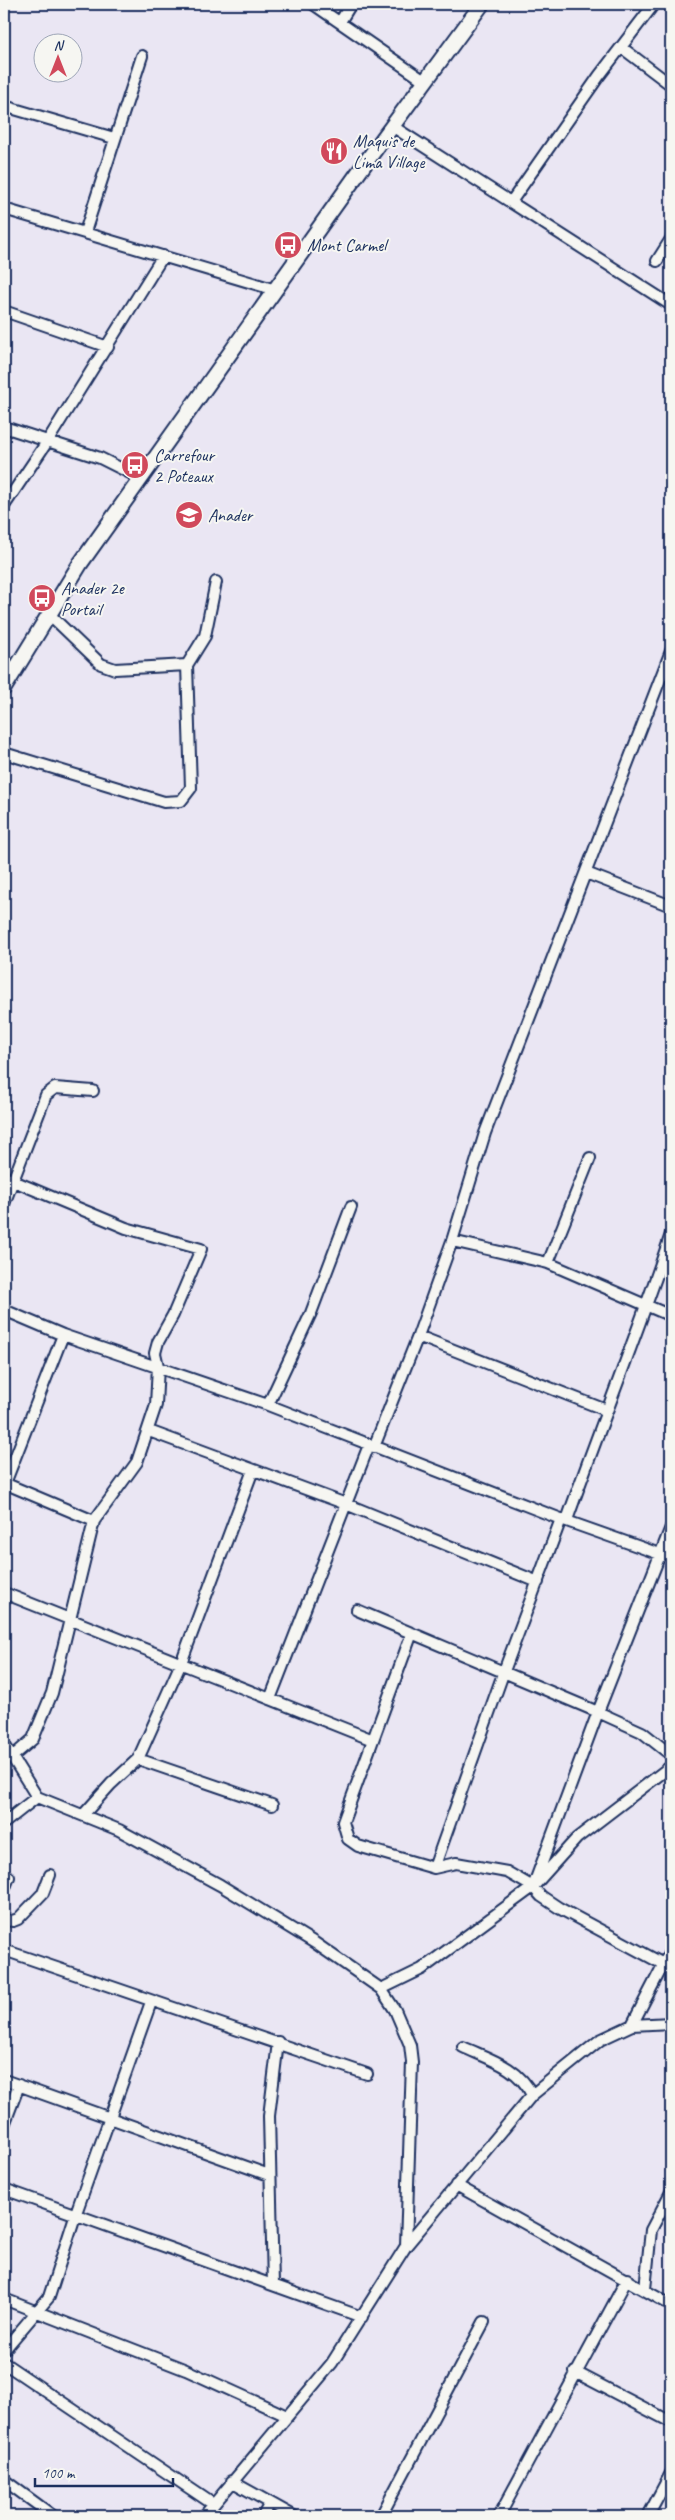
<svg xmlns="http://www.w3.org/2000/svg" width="675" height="2520" viewBox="0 0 675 2520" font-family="Caveat,sans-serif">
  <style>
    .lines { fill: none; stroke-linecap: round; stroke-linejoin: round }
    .street-casing { stroke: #1b2f5e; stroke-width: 14 }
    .secondary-casing { stroke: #1b2f5e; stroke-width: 18 }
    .street { stroke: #f6f6f2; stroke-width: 10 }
    .secondary { stroke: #f6f6f2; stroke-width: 14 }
    .labels { text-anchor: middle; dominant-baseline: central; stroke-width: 4; stroke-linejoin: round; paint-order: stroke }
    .poi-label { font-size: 18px; fill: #1b2f5e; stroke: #f6f6f2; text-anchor: start }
  </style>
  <rect width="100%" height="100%" fill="#eae6f3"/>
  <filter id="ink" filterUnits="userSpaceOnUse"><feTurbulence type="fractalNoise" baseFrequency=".02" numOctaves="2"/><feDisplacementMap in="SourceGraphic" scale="10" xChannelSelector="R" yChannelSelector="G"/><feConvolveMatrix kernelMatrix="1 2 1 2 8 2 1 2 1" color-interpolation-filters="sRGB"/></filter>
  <g filter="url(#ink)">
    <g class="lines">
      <g class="street-casing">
        <path id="street" d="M313,4L426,82
          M340,22L351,4
          M621,47L671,85
          M4,106L114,138
          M392,126L671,305
          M511,202L599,76L654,4
          M4,209L276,290
          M85,232L142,56
          M657,261L671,239
          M4,311L108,347
          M4,427L100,458L142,479
          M4,506L47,442L163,256
          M48,613L101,664L115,669L187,665
          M4,753L164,802L181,801L191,788L187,665L205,636L216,582
          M586,873L671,906
          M4,1177L126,1228L201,1249L173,1315L158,1342L155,1353L158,1366L156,1405L137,1462L94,1521L52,1693L33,1739L12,1757
          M4,1204L46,1095L55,1088L93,1091
          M452,1241L548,1263L671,1316
          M548,1263L590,1158
          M4,1310L63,1335L268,1405L561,1519L671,1558
          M418,1336L606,1410
          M268,1405L311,1313L351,1207
          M149,1431L346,1504L538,1582
          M374,1447L418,1336L452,1241L485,1133L671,651
          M4,1483L94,1521
          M4,1486L63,1335
          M567,1520C601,1424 639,1330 671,1234
          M4,1593L373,1740
          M357,1610L598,1712L642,1732L671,1755
          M412,1633L343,1822L348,1839L358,1846L434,1868L456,1863L507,1872L533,1887L541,1896L559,1908L665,1965
          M270,1699L369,1445
          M4,1744L37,1797L119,1830L220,1885L315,1943L381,1989L395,2010L410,2045L412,2062L406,2246
          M138,1759L272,1805
          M84,1814L111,1784L138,1759L181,1663L253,1470
          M4,1823L37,1797
          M434,1868L504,1671L561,1519
          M533,1887L598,1712L671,1527
          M4,1890L9,1877
          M4,1920L13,1921L18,1919L43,1893L50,1875
          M4,1950L367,2074
          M381,1989L422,1969L533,1887L577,1838L671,1766
          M632,2025L671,1950
          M463,2047C489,2059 519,2067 532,2095
          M4,2080L269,2175
          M4,2125L19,2085
          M456,2185L671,2305
          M4,2189L362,2317
          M273,2285L269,2116L278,2042
          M645,2289L651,2230L671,2192
          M4,2299L186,2370L287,2416
          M4,2350L49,2297L76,2213L151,2002
          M4,2363L213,2504
          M575,2372L671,2422
          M4,2480L53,2516
          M231,2481L294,2516
          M204,2516L332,2363L406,2246L532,2095L600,2040L632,2025L671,2023
          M263,2516L270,2503
          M381,2516L484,2322
          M499,2516L627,2279
          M648,2516L671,2473"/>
      </g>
      <g class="secondary-casing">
        <path id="secondary" d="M4,688L80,564L371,155L482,4"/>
      </g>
      <use href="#street" class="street"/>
      <use href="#secondary" class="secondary"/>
    </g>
  </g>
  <defs>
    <g id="restaurant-disc" transform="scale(1.4375)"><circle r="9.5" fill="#d1495b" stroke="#f6f6f2"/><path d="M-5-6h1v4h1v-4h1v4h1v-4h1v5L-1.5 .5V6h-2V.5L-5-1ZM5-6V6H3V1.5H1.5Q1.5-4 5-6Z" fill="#fff"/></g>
    <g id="bus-disc" transform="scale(1.4375)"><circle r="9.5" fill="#d1495b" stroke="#f6f6f2"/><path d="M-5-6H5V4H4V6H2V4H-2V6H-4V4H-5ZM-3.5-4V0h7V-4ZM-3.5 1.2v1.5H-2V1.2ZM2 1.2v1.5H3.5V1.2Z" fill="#fff"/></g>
    <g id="school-disc" transform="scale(1.4375)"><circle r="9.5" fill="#d1495b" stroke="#f6f6f2"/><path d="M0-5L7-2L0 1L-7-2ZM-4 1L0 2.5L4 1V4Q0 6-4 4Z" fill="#fff"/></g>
  </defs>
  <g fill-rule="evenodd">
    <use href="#restaurant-disc" x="334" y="151"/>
    <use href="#bus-disc" x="288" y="245"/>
    <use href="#bus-disc" x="135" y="465"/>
    <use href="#school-disc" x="189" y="515"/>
    <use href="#bus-disc" x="42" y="598"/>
  </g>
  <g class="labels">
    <g class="poi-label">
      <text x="353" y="141">Maquis de<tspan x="353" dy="21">Lima Village</tspan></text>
      <text x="307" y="245">Mont Carmel</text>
      <text x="154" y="455">Carrefour<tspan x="154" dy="21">2 Poteaux</tspan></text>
      <text x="208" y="515">Anader</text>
      <text x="61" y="588">Anader 2e<tspan x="61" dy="21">Portail</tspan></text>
    </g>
  </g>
  <rect width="675" height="2520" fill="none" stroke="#f6f6f2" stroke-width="20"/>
  <rect x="10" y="10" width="655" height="2500" fill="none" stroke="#1b2f5e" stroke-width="2" filter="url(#ink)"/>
  <g transform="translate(58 58)"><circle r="24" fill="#f6f6f2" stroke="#9ea6b7"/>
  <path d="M0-4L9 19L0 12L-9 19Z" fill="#d1495b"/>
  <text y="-8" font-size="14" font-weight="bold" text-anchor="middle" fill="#1b2f5e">N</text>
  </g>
  <path d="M35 2478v8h138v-8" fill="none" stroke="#1b2f5e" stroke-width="2.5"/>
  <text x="42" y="2478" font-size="15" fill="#1b2f5e" stroke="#f6f6f2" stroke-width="4" paint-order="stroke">100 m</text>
</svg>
